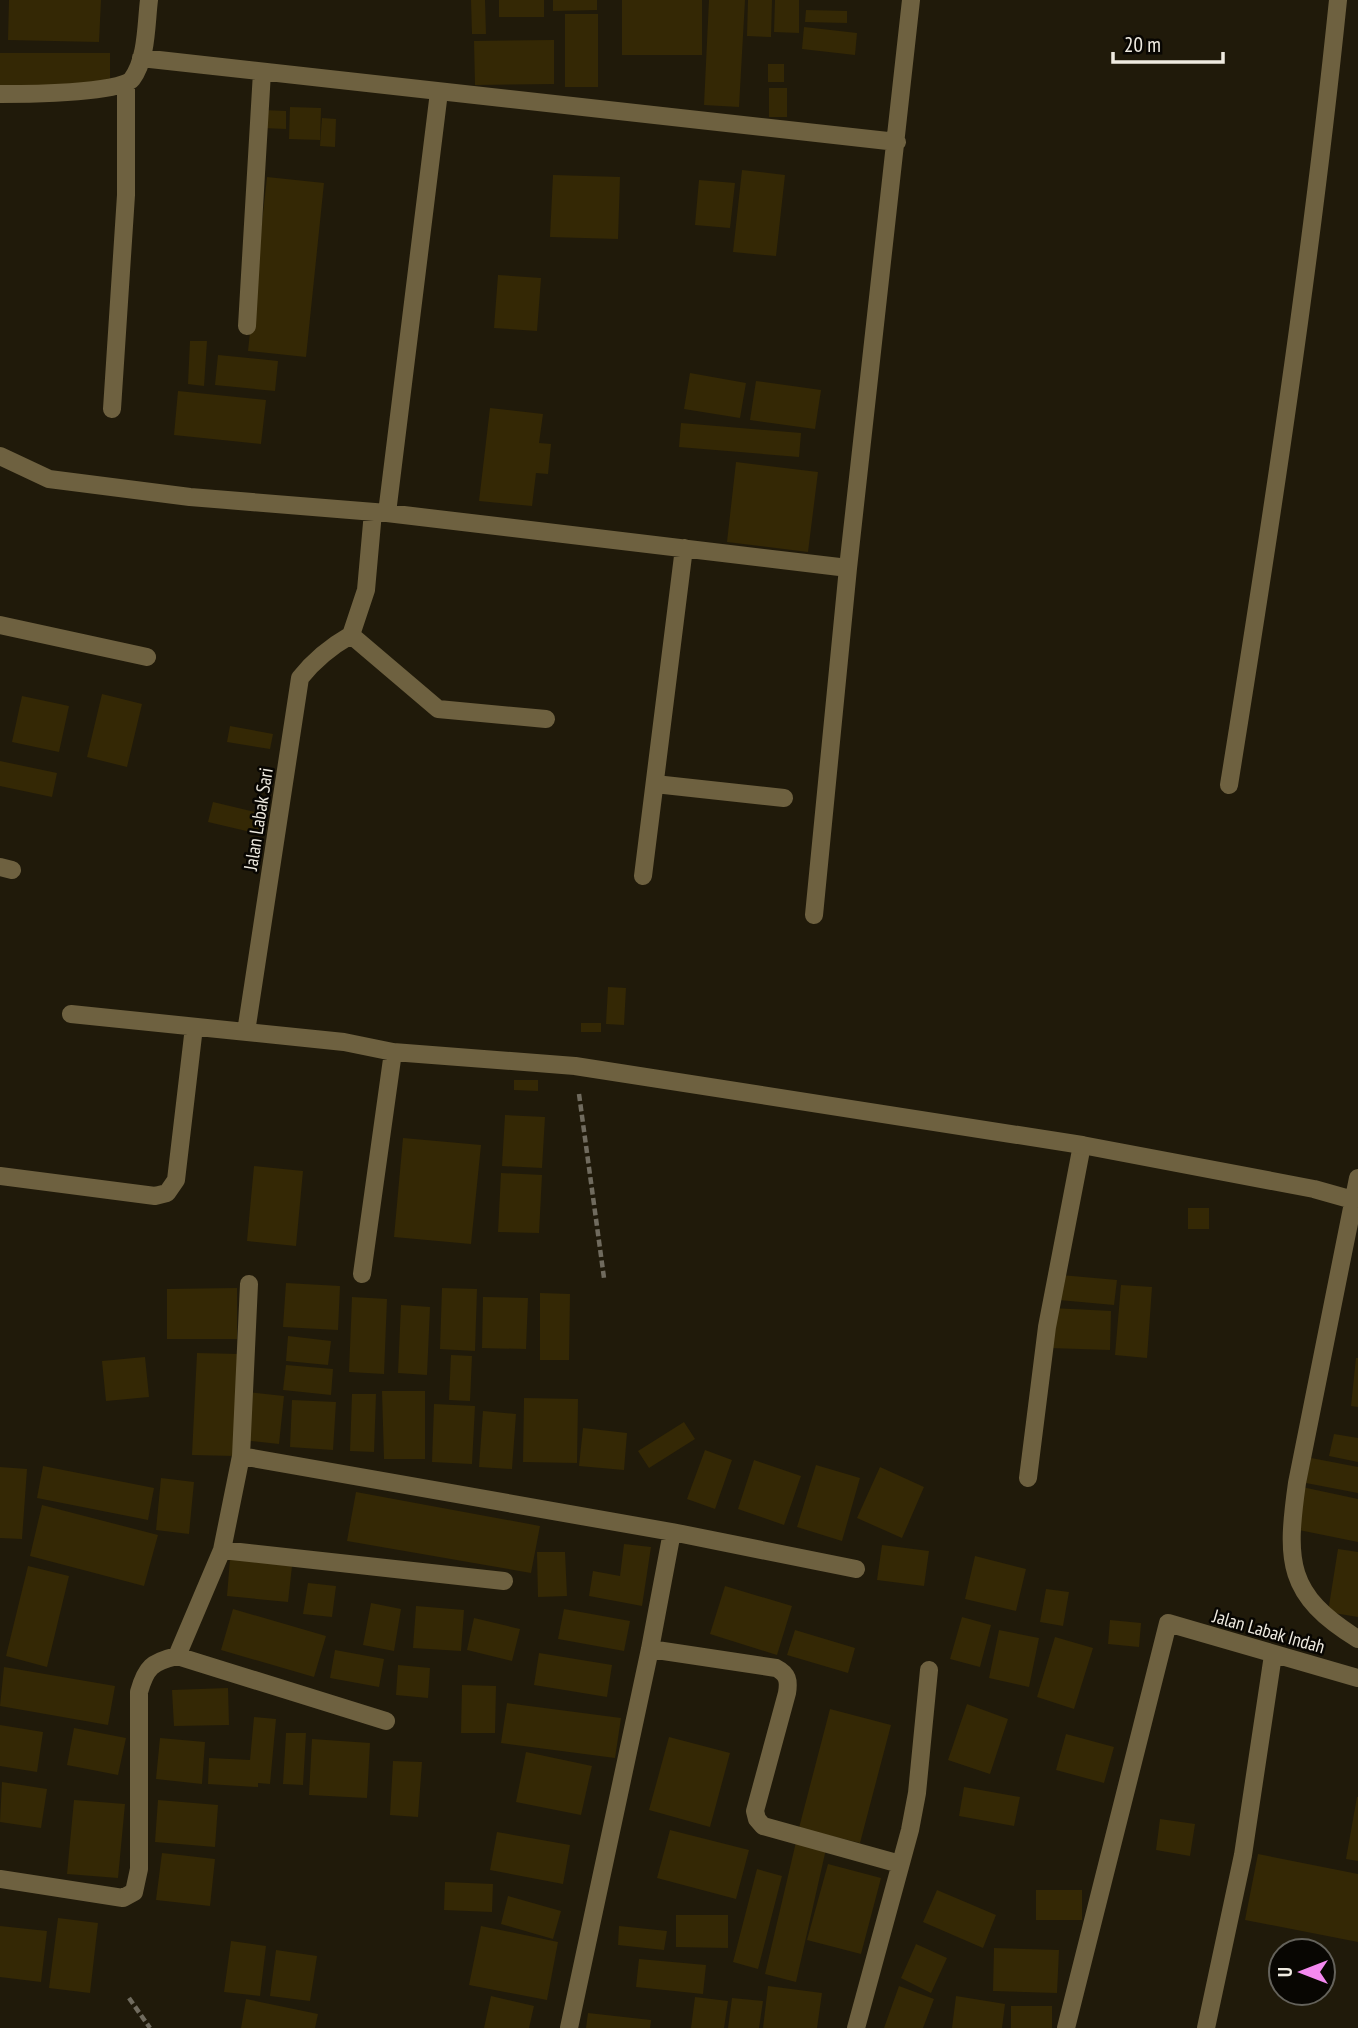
<svg xmlns="http://www.w3.org/2000/svg" width="1358" height="2028" viewBox="0 0 1358 2028" font-family="'PT Sans Narrow',sans-serif">
  <style>
    .building { fill: #342805 }
    .lines { fill: none; stroke-linecap: round; stroke-linejoin: round }
    .path { stroke: #706b5e; stroke-width: 4.5; stroke-dasharray: 7 3.5; stroke-linecap: butt }
    .service { stroke: #6e6140; stroke-width: 18 }
    .minor { stroke: #6e6140; stroke-width: 18 }
    .labels { text-anchor: middle; dominant-baseline: central; stroke-width: 5; stroke-linejoin: round; paint-order: stroke }
    .street-label { font-size: 19px; fill: #efebe1; stroke: #080602 }
  </style>
  <rect width="100%" height="100%" fill="#201a0a"/>
  <path class="building" d="M9,0H101L99,42L8,40Z
    M471,0H485L486,34H472Z
    M499,0H544V17H499Z
    M553,0H597V10L553,11Z
    M622,0H702V55H622Z
    M709,0H745L739,107L704,105Z
    M748,0H772L771,37L747,36Z
    M775,0H799V33L774,32Z
    M806,10L847,11V23L805,22Z
    M565,14H598V87H565Z
    M804,27L857,33L855,55L802,49Z
    M554,40V84L475,85L474,41Z
    M0,53H110V86H0Z
    M768,64H784V82H768Z
    M769,88H787V117H769Z
    M290,107L321,108L320,140L289,139Z
    M263,110L286,111V129L262,128Z
    M322,118L336,119L335,147L320,146Z
    M742,170L785,175L776,256L733,252Z
    M553,175L620,177L618,239L550,237Z
    M267,177L324,183L306,357L248,351Z
    M699,180L735,183L730,228L695,225Z
    M498,275L541,278L537,331L494,328Z
    M190,341H207L204,386L188,384Z
    M218,355L278,361L275,391L215,385Z
    M690,373L746,383L740,418L684,409Z
    M756,381L821,390L815,429L750,420Z
    M178,391L266,400L261,444L174,435Z
    M490,408L543,414L539,443L551,444L548,474L536,473L532,506L479,501Z
    M681,423L801,433L799,457L679,447Z
    M736,462L818,472L808,552L727,542Z
    M102,694L142,704L127,767L87,757Z
    M22,696L69,706L59,752L12,742Z
    M230,726L273,734L270,749L227,742Z
    M0,761L57,773L52,797L0,786Z
    M213,802L268,815L263,835L208,822Z
    M608,987L626,988L624,1025L606,1024Z
    M581,1023H601V1032H581Z
    M514,1080H538V1091L514,1090Z
    M505,1115L545,1117L542,1168L502,1166Z
    M403,1138L481,1145L471,1244L394,1237Z
    M254,1166L303,1171L296,1246L247,1241Z
    M501,1173L542,1175L539,1233L498,1232Z
    M1188,1208H1209V1229H1188Z
    M1061,1275L1117,1280L1114,1305L1059,1300Z
    M286,1283L340,1286L338,1330L283,1327Z
    M1121,1285L1152,1287L1147,1358L1115,1355Z
    M237,1288V1339H167V1289Z
    M442,1288L477,1289L475,1351L440,1349Z
    M540,1293L570,1294L569,1360H540Z
    M352,1297L387,1299L384,1374L349,1372Z
    M483,1297L528,1298L526,1349L482,1348Z
    M401,1305L430,1307L427,1375L398,1373Z
    M1051,1308L1111,1311L1110,1350L1050,1348Z
    M288,1336L331,1341L328,1365L286,1361Z
    M197,1353L238,1354L235,1456L192,1455Z
    M451,1355L472,1356L470,1401L449,1400Z
    M145,1357L149,1397L106,1401L102,1361Z
    M1356,1358H1358V1407L1351,1406Z
    M286,1365L333,1369L331,1395L283,1390Z
    M382,1391H425V1459H384Z
    M248,1392L284,1396L279,1444L243,1440Z
    M352,1394H376L374,1452L350,1451Z
    M524,1398L578,1399L577,1463L523,1462Z
    M292,1400L336,1402L333,1450L290,1447Z
    M434,1404L475,1406L472,1464L432,1462Z
    M483,1411L516,1414L512,1469L479,1467Z
    M684,1422L695,1439L649,1468L638,1451Z
    M583,1428L627,1433L624,1470L579,1466Z
    M1334,1434L1358,1438V1462L1329,1456Z
    M705,1450L732,1460L715,1509L687,1499Z
    M1311,1458L1358,1467V1493L1306,1483Z
    M754,1460L801,1476L784,1525L738,1509Z
    M816,1465L860,1478L842,1541L797,1527Z
    M43,1466L154,1488L148,1520L37,1498Z
    M0,1467L27,1469L22,1539L0,1538Z
    M880,1467L924,1487L902,1538L857,1518Z
    M161,1478L194,1482L189,1534L156,1530Z
    M1302,1487L1358,1499V1542L1294,1529Z
    M356,1492L540,1526L531,1573L347,1541Z
    M42,1505L158,1535L144,1586L30,1556Z
    M624,1544L651,1547L642,1606L589,1596L593,1571L620,1576Z
    M882,1545L929,1551L924,1586L877,1580Z
    M1338,1549L1358,1552V1617L1328,1612Z
    M537,1552H565L567,1596L538,1597Z
    M975,1556L1026,1569L1016,1611L965,1599Z
    M230,1559L292,1566L288,1602L227,1596Z
    M28,1566L69,1576L47,1667L6,1656Z
    M308,1583L336,1586L332,1617L303,1614Z
    M725,1586L792,1606L777,1655L710,1634Z
    M1046,1589L1069,1592L1063,1626L1040,1622Z
    M371,1603L401,1609L394,1651L363,1645Z
    M416,1606L464,1610L461,1651L413,1648Z
    M233,1609L326,1636L314,1677L221,1650Z
    M564,1609L630,1621L624,1651L558,1639Z
    M962,1617L991,1625L980,1667L950,1659Z
    M474,1618L520,1629L512,1661L467,1650Z
    M1110,1620L1141,1623L1139,1647L1108,1644Z
    M795,1630L855,1648L848,1673L787,1655Z
    M999,1630L1039,1638L1029,1687L989,1678Z
    M1055,1637L1093,1648L1074,1709L1037,1697Z
    M335,1650L384,1659L379,1687L330,1678Z
    M539,1653L612,1665L607,1697L534,1685Z
    M398,1665L430,1668L428,1698L396,1695Z
    M4,1667L115,1686L108,1725L0,1706Z
    M462,1685L496,1686L495,1733H461Z
    M228,1688L229,1725L174,1726L172,1690Z
    M507,1703L621,1718L615,1758L501,1743Z
    M967,1704L1008,1719L990,1774L948,1760Z
    M830,1709L891,1725L860,1843L799,1828Z
    M254,1717L276,1719L270,1784L258,1783V1787L208,1784L209,1758L250,1760Z
    M0,1725L43,1732L37,1772L0,1766Z
    M74,1728L126,1738L118,1775L67,1765Z
    M286,1733H306L303,1785L283,1784Z
    M1066,1734L1114,1747L1104,1783L1056,1770Z
    M669,1737L730,1753L710,1827L649,1810Z
    M160,1738L205,1742L202,1784L156,1779Z
    M312,1739L370,1743L367,1798L309,1795Z
    M526,1752L592,1766L581,1815L516,1802Z
    M393,1761L422,1762L418,1817L390,1815Z
    M2,1782L47,1789L41,1828L0,1822Z
    M964,1787L1020,1797L1014,1826L959,1816Z
    M1357,1797H1358V1861L1346,1859Z
    M74,1800L125,1804L118,1878L67,1874Z
    M158,1800L218,1805L215,1847L155,1842Z
    M1160,1819L1195,1824L1190,1856L1156,1850Z
    M670,1830L749,1850L736,1899L657,1878Z
    M497,1832L570,1845L563,1884L490,1870Z
    M796,1842L826,1849L796,1982L765,1974Z
    M162,1853L215,1859L210,1906L156,1900Z
    M1258,1854L1358,1874V1942L1245,1920Z
    M828,1864L881,1878L861,1954L807,1940Z
    M757,1869L782,1876L758,1969L733,1962Z
    M445,1882L493,1884L492,1912L444,1910Z
    M937,1890L996,1915L983,1948L923,1922Z
    M1036,1890H1082V1920H1036Z
    M508,1896L561,1911L553,1939L501,1924Z
    M676,1915H728V1948L676,1947Z
    M58,1918L98,1923L90,1993L49,1988Z
    M0,1926L47,1931L41,1982L0,1977Z
    M481,1926L558,1942L547,2000L469,1985Z
    M619,1926L667,1931L664,1950L618,1945Z
    M231,1941L266,1946L260,1996L224,1992Z
    M916,1944L947,1958L931,1993L901,1978Z
    M994,1948L1059,1950L1057,1993L993,1991Z
    M276,1950L317,1956L310,2001L270,1996Z
    M639,1959L706,1965L703,1994L636,1987Z
    M768,1986L822,1993L817,2028H763Z
    M899,1986L934,1999L923,2028H884Z
    M491,1996L534,2006L529,2028H484Z
    M956,1996L1005,2004L1002,2028H952Z
    M695,1997L728,2001L724,2028H691Z
    M732,1998L763,2001L759,2028H728Z
    M246,1999L318,2014L315,2028H241Z
    M1011,2006H1052V2028H1011Z
    M588,2013L651,2020L650,2028H586Z"/>
  <g class="lines">
    <path class="path" d="M579,1094L604,1278
      M129,1998L150,2028"/>
    <path class="service" d="M1028,1478L1047,1327L1082,1145"/>
    <path class="minor" d="M141,58L897,142
      M0,94C22,94 121,94 132,79C147,59 146,24 149,0
      M247,326L262,72
      M112,409L126,195V85
      M0,456L49,479L190,497L387,513L848,568
      M387,513L439,92
      M0,625L147,657
      M351,635L438,709L546,719
      M351,635L366,590L373,512
      M655,784L784,798
      M1229,785C1271,524 1311,263 1338,0
      M0,867L12,870
      M643,876L684,548
      M814,915L848,568L911,0
      M71,1014L344,1042L393,1052L575,1066L1082,1145L1314,1189L1353,1200
      M246,1032L300,678C315,659 330,647 351,635
      M0,1176L155,1196L167,1193L176,1180L194,1027
      M1358,1178L1297,1483C1286,1561 1286,1595 1358,1639
      M362,1274L393,1052
      M241,1456L672,1532L856,1569
      M222,1550L504,1581
      M650,1649L776,1668C788,1674 789,1681 787,1693L755,1811L757,1819L763,1826L900,1864
      M177,1656L386,1721
      M0,1879L123,1898L134,1892L139,1869V1692C146,1667 152,1662 177,1656L222,1550L241,1456L249,1284
      M569,2028L650,1649L672,1532
      M856,2028L910,1830L917,1793L929,1670
      M1066,2028L1168,1623L1358,1678
      M1206,2028L1243,1855L1273,1655"/>
  </g>
  <g class="labels">
    <g class="street-label">
      <text transform="translate(258 819) rotate(-81)">Jalan Labak Sari</text>
      <text transform="translate(1269 1631) rotate(16)">Jalan Labak Indah</text>
    </g>
  </g>
  <g transform="translate(1302 1972) rotate(270)"><circle r="33" fill="#080602" stroke="#64625b" stroke-width="2"/>
  <path d="M0-5L12 26L0 18L-12 26Z" fill="#f489f0"/>
  <text y="-10" font-size="19" font-weight="bold" text-anchor="middle" fill="#efebe1">U</text>
  </g>
  <path d="M1113 52v10h110v-10" fill="none" stroke="#efebe1" stroke-width="3.5"/>
  <text x="1124" y="52" font-size="21" fill="#efebe1" stroke="#080602" stroke-width="5" paint-order="stroke">20 m</text>
</svg>
